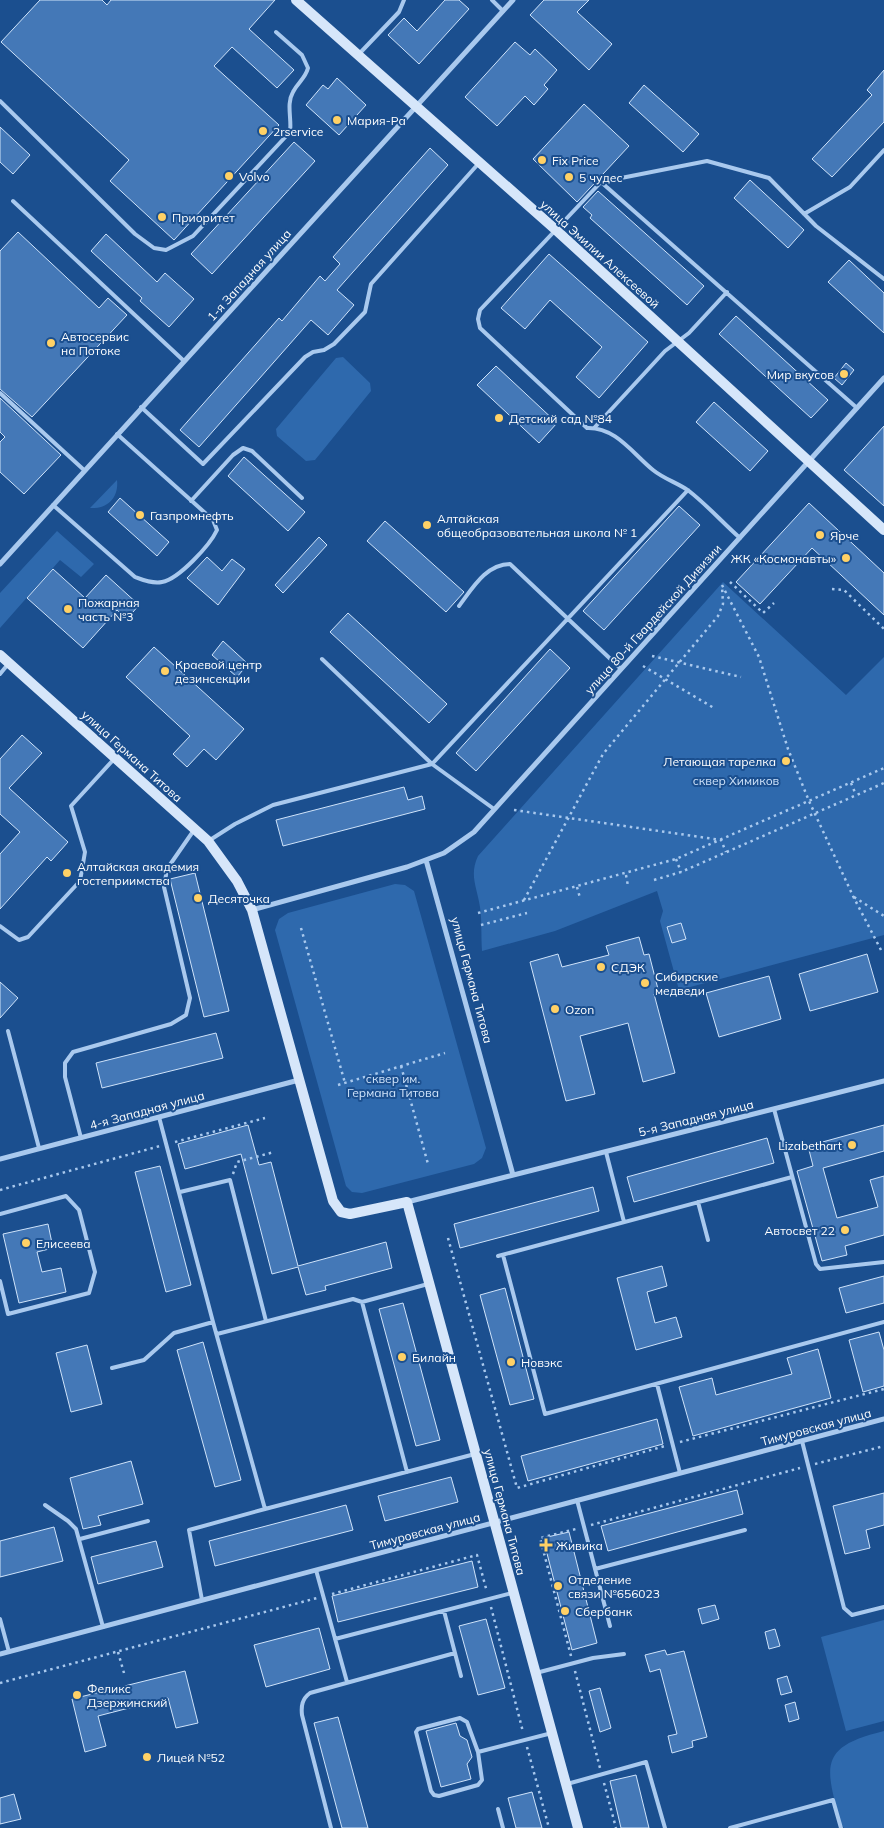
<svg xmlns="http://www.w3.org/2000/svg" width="884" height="1828" viewBox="0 0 884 1828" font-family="Mulish,sans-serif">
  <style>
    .green { fill: #2e69ad }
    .building { fill: #4478b7; stroke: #cfe3fa }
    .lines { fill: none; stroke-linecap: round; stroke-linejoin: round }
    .path { stroke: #a9c9ee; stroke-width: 2.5; stroke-dasharray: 2.5 4; stroke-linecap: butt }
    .lane { stroke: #a9c9ee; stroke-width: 4 }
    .street { stroke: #a9c9ee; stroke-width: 5 }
    .secondary { stroke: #d6e6fa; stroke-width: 10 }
    .poi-dot { fill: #ffd166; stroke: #1b4f8f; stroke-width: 2 }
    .labels { text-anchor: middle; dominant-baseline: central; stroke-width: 4; stroke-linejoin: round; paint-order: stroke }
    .poi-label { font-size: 12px; fill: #fff; stroke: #1b4f8f; text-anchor: start }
    .street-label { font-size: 12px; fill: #fff; stroke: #1b4f8f }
    .park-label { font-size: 12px; fill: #cfe3fa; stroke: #1b4f8f }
  </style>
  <rect width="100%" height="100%" fill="#1b4f8f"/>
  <path class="green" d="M343,357L370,383L371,391L315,460L306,461L277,436L276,429L336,358Z
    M117,480C119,497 108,509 90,508Z
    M57,531L94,564L81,577L60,560L0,628V593Z
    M723,582L846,695L884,657V935L679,990L660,921L663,911L657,891L555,931L482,951C481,936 482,921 480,907C477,887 469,875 478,856Z
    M395,884L405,885L414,891L486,1148L482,1158L474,1164L362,1193L352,1192L346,1186L275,930L279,919L288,913Z
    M884,1620V1721L846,1731L821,1637Z
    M884,1731V1828H844L841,1824C825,1766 818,1747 884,1731Z"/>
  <path class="building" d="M40,0H102L107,5L111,0H275L249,29L294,70L277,88L232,47L214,66L279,125L174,240L110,181L129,160L1,42Z
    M445,0H459L469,9L419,64L388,35L404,18L417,31Z
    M544,0H589L577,12L612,44L589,70L530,15Z
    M515,42L530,55L535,49L557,70L544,85L548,89L534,105L525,96L497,126L465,97Z
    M884,70V122L832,177L812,159L872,95L867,90Z
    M337,78L366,105L339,135L306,105L323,85L328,89Z
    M644,85L699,134L683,152L629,103Z
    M584,104L629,146L577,202L533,159Z
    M0,127L30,155L13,174L0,162Z
    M294,142L315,161L212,274L191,254Z
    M430,148L448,165L337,290L354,305L328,335L311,320L199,447L180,430L279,318L282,321L320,276L325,281L340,264L333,257Z
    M750,180L804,230L788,248L734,198Z
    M598,191L704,286L687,305L590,218L592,215L583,207Z
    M18,232L99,308L108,298L127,315L32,417L0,389V251Z
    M106,234L157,282L165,273L194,299L169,327L140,301L142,298L91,251Z
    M549,254L648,342L599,398L576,377L602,347L550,300L525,329L501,308Z
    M849,260L884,293V333L828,282Z
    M736,316L828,400L811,418L719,334Z
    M846,363L854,370L842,385L834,378Z
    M496,366L557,423L539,443L477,385Z
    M0,398L61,455L24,494L0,472V442L5,437L0,432Z
    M714,402L768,451L750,471L696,422Z
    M884,426V506L844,470Z
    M244,457L305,512L288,531L228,476Z
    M120,498L169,542L157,556L108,512Z
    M809,503L884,573V615L812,548L760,604L736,582Z
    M679,506L700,525L604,630L583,611Z
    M385,521L464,592L446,612L367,541Z
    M319,537L327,545L283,593L275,585Z
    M207,557L222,571L232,559L245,569L218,605L187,578Z
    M53,569L85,598L106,575L139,605L127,619L117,610L83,648L27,598Z
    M348,613L447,704L429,723L330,632Z
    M223,641L248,664L237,677L212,655Z
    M154,647L244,729L216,760L204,749L187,767L173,754L190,736L126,677Z
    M550,649L570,668L476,771L456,753Z
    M22,735L42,753L9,788L68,842L51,861L47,857L0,909V854L20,832L0,814V759Z
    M404,787L408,800L422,796L425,809L283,846L276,820Z
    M195,873L229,1011L204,1017L170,879Z
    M681,923L686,939L672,943L667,927Z
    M639,937L644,955L649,954L659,993L654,994L675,1073L643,1082L628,1023L580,1036L595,1094L566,1101L530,962L558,954L562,967L609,955L606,946Z
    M867,954L878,992L810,1011L799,974Z
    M769,976L781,1019L719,1037L706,993Z
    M0,982L18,998L0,1018Z
    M216,1033L223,1058L102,1088L96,1063Z
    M248,1125L259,1165L271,1162L298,1266L386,1242L392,1268L325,1286L326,1290L306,1295L298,1267L272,1274L241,1154L185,1169L178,1144Z
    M884,1125V1151L823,1168L837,1218L878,1207L870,1180L884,1176V1235L845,1246L847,1255L822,1261L797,1171L813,1166L808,1146Z
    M767,1138L774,1163L634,1202L627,1177Z
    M160,1166L191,1285L166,1292L135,1172Z
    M593,1187L599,1211L460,1248L454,1224Z
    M48,1224L53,1248L37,1252L42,1272L61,1268L66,1292L19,1303L3,1234Z
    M662,1266L667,1286L647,1292L655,1323L676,1317L682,1337L636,1350L617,1278Z
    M884,1276V1303L846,1313L839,1288Z
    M505,1288L534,1399L510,1405L480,1295Z
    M403,1303L440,1440L416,1446L379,1309Z
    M879,1332L884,1350V1386L863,1392L849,1340Z
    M203,1342L241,1480L215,1487L177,1350Z
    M87,1345L102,1404L71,1412L56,1353Z
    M818,1349L831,1398L693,1436L679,1387L712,1378L716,1395L792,1374L787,1358Z
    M657,1419L663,1444L528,1481L521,1456Z
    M131,1461L143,1504L98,1516L101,1525L83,1529L70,1478Z
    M451,1477L458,1502L385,1521L378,1496Z
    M737,1490L743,1514L608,1551L601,1526Z
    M884,1493V1525L866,1530L870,1548L845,1554L833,1506Z
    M346,1505L353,1530L215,1566L209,1541Z
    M54,1527L63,1561L0,1577V1541Z
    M569,1532L597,1643L572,1650L543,1538Z
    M156,1541L163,1567L98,1584L91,1557Z
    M472,1561L478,1587L338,1622L332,1596Z
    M715,1605L719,1619L702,1624L698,1609Z
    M486,1619L505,1688L478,1695L459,1626Z
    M319,1628L330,1669L266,1687L254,1645Z
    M775,1629L780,1646L769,1649L765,1632Z
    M665,1650L667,1655L684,1651L707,1737L692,1741L693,1747L672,1753L668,1736L677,1734L660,1669L650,1672L645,1655Z
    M185,1671L198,1723L176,1728L168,1698L98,1716L106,1746L85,1752L72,1699Z
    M787,1676L792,1692L781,1695L777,1679Z
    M600,1688L611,1728L600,1732L589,1691Z
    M795,1702L799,1719L789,1722L785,1705Z
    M338,1717L368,1828H342L314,1723Z
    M456,1723L460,1736L467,1740L472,1757L467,1764L471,1779L441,1787L426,1731Z
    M636,1775L649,1828H621L610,1781Z
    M532,1792L542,1828H516L508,1798Z
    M14,1794L21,1819L0,1824V1798Z"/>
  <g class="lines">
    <path class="path" d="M730,582L763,613L774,603
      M722,585L759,657L788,749L809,801L853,896L881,950
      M832,589L844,590L884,629
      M652,656L741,677
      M643,666L714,708
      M851,783L856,795
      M514,810L721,840L726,852
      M676,859L681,872
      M626,875L628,886
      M654,880L681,872L884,783
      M577,887L580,898
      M854,897L884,916
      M524,900L603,754L718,616L723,604L722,586
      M478,913L676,859L884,768
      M481,925L527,913
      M301,928L345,1083
      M401,1066L428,1164
      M338,1085L445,1053
      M175,1142L265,1118
      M233,1174L237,1162L274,1152
      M0,1190L160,1146
      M448,1238L517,1488L665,1446
      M680,1442L884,1389
      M815,1464L884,1446
      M591,1525L800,1468
      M332,1594L477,1555L487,1592
      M491,1607L523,1732
      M118,1652L124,1673
      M571,1656L540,1538L576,1529
      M575,1671L600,1768
      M0,1683L317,1598
      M527,1747L549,1828
      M604,1783L616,1828"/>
    <path class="lane" d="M492,0L503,11
      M359,54L399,12L404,0
      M0,101L135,234L154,248L166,250L193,236L290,132C292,119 286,104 293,92C298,82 305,79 308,68L302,55L276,32
      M601,182L857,408
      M13,201L184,361
      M804,214L850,187L884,150
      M0,393L84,470
      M141,407L203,464L305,357L313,352L324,350L334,344L365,312L371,284L479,163
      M595,427L665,351L689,333L727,292
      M191,501L233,455L243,448L252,451L302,498
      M53,505L135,577C143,580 153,584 162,582C179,579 210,545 217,530L213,520L117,434
      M740,538C723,523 707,505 689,491C678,483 664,479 653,470C633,454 616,427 587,428L480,328L478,319L480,310L601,182L707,161L769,178L816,226L884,279
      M459,606C472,589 486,564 510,564L621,669
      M322,659L432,764L688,490
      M0,674L9,663
      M210,840L235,824L273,805L432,764L494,809
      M0,926L19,940L28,937L80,881L85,852L71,806L114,759
      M8,1031L39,1148
      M774,1109L816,1264L820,1269L884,1262
      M159,1117L213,1322L265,1509L189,1530L202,1600
      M81,1138L65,1077V1063L73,1052L171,1024L186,1015L190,998L164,887L167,869L194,830
      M606,1152L624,1222
      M180,1192L230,1180L266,1321
      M698,1202L708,1240
      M0,1214L66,1196L79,1210L95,1272L89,1293L8,1314L0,1281
      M503,1255L545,1414L884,1322
      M498,1256L792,1177
      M362,1302L407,1472
      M217,1334L353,1299L362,1302L428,1284
      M112,1368L144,1360L174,1333L213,1322
      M657,1384L680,1473
      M802,1441L844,1608L852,1615L884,1607
      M577,1500L610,1626
      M45,1505L68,1521L76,1529L103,1627
      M265,1509L475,1454
      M80,1539L148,1521
      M595,1569L745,1530
      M316,1570L347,1682
      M444,1611L461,1676
      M0,1619L9,1652
      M335,1639L512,1593
      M536,1673L593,1658L624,1654
      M478,1752L467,1722L460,1718L418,1729L416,1732L431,1791L434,1795L439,1796L478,1785L482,1780L478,1752L552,1733
      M567,1784L646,1762L665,1828
      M498,1809L503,1828
      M331,1828L302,1715C301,1706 302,1699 310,1693L455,1653
      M730,1828L833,1800L841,1828"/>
    <path class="street" d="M0,564L513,0
      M426,860L513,1175
      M252,910L407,867L444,853L474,832L884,378
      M0,1159L299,1080
      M407,1202L884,1081
      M0,1654L884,1419"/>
    <path class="secondary" d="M296,0L556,230L884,530
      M0,655L208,841L237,881L252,910L333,1201L341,1212L350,1214L407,1202L578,1828"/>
  </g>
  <g class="poi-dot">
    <circle cx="337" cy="120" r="5"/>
    <circle cx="263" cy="131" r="5"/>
    <circle cx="542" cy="160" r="5"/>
    <circle cx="229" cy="176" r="5"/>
    <circle cx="569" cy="177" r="5"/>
    <circle cx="162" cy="217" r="5"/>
    <circle cx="51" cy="343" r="5"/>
    <circle cx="844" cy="374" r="5"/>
    <circle cx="499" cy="418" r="5"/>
    <circle cx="140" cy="515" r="5"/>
    <circle cx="427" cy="525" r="5"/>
    <circle cx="820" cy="535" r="5"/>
    <circle cx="846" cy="558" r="5"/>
    <circle cx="68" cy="609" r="5"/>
    <circle cx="165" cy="671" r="5"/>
    <circle cx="786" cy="761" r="5"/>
    <circle cx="67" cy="873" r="5"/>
    <circle cx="198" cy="898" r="5"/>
    <circle cx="601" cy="967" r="5"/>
    <circle cx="645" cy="983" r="5"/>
    <circle cx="555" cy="1009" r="5"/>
    <circle cx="852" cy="1145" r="5"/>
    <circle cx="845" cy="1230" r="5"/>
    <circle cx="26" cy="1243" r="5"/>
    <circle cx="402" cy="1357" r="5"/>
    <circle cx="511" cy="1362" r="5"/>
    <path d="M543.5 1537.5h5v5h5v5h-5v5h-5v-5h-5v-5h5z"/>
    <circle cx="558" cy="1586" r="5"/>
    <circle cx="565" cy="1611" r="5"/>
    <circle cx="77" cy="1695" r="5"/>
    <circle cx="147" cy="1757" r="5"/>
  </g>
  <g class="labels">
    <g class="poi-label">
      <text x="347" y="120">Мария-Ра</text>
      <text x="273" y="131">2rservice</text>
      <text x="552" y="160">Fix Price</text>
      <text x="239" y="176">Volvo</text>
      <text x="579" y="177">5 чудес</text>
      <text x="172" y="217">Приоритет</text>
      <text x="61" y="336">Автосервис<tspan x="61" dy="14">на Потоке</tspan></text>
      <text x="834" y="374" text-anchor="end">Мир вкусов</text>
      <text x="509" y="418">Детский сад №84</text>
      <text x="150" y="515">Газпромнефть</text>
      <text x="437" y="518">Алтайская<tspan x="437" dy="14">общеобразовательная школа № 1</tspan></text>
      <text x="830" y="535">Ярче</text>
      <text x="836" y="558" text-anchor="end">ЖК «Космонавты»</text>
      <text x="78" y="602">Пожарная<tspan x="78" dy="14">часть №3</tspan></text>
      <text x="175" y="664">Краевой центр<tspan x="175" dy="14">дезинсекции</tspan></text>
      <text x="776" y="761" text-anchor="end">Летающая тарелка</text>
      <text x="77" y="866">Алтайская академия<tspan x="77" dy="14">гостеприимства</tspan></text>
      <text x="208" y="898">Десяточка</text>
      <text x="611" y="967">СДЭК</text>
      <text x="655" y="976">Сибирские<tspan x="655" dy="14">медведи</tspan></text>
      <text x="565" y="1009">Ozon</text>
      <text x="842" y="1145" text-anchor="end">Lizabethart</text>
      <text x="835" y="1230" text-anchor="end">Автосвет 22</text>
      <text x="36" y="1243">Елисеева</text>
      <text x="412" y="1357">Билайн</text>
      <text x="521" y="1362">Новэкс</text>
      <text x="556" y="1545">Живика</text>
      <text x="568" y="1579">Отделение<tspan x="568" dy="14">связи №656023</tspan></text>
      <text x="575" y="1611">Сбербанк</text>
      <text x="87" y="1688">Феликс<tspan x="87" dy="14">Дзержинский</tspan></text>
      <text x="157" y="1757">Лицей №52</text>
    </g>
    <g class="street-label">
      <text transform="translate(600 254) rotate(42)">улица Эмилии Алексеевой</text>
      <text transform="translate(249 275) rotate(-48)">1-я Западная улица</text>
      <text transform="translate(653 619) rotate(-48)">улица 80-й Гвардейской Дивизии</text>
      <text transform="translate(132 756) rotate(42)">улица Германа Титова</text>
      <text transform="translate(472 980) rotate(75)">улица Германа Титова</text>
      <text transform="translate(147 1110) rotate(-15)">4-я Западная улица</text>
      <text transform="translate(696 1118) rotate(-14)">5-я Западная улица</text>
      <text transform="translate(816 1427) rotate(-15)">Тимуровская улица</text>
      <text transform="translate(505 1512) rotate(75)">улица Германа Титова</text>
      <text transform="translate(425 1531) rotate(-15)">Тимуровская улица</text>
    </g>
    <g class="park-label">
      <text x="736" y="780">сквер Химиков</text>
      <text x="393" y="1078">сквер им.<tspan x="393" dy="14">Германа Титова</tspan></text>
    </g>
  </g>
</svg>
